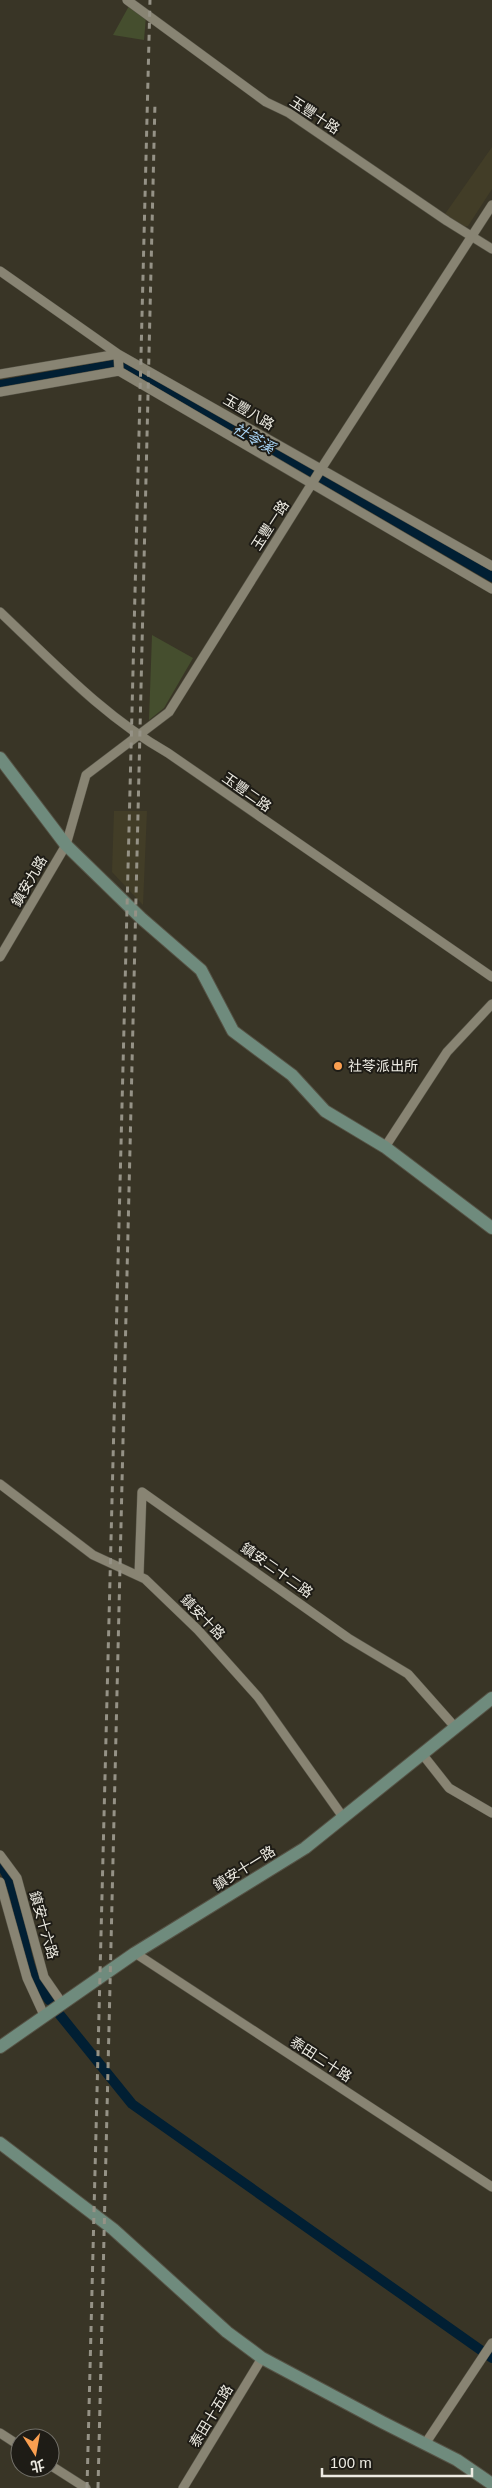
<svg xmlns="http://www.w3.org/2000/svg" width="492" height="2488" viewBox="0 0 492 2488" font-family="Arial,'Noto Sans TC',sans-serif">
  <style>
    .built { fill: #423d27 }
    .green { fill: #454e2e }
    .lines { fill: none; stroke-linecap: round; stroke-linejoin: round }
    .canal { stroke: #011f33; stroke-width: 10 }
    .street-casing { stroke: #555245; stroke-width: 10 }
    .secondary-casing { stroke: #555245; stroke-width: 14 }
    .street { stroke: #888473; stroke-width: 9 }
    .secondary { stroke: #6f8b7d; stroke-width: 12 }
    .rail { stroke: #959286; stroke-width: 3; stroke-dasharray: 6 6; stroke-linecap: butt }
    .poi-dot { fill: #fa9f50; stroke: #1e1c16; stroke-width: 2 }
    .labels { text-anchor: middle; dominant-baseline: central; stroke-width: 4; stroke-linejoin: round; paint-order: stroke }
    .street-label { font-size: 14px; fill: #edebe2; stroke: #1e1c16 }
    .poi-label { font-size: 14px; fill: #edebe2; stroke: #1e1c16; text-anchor: start }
    .water-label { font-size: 15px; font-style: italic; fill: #a9d5f7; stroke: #1e1c16 }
  </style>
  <rect width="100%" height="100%" fill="#393526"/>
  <path class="built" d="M492,147V189L468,226L463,227L445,214Z
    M114,811H147L143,905L112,872Z"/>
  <path class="green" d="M129,6L146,16L144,40L113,35Z
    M152,635L193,658L164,708L149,720Z"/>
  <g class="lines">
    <path class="canal" d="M0,385L124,363L492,577
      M0,1864C22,1891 20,1950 36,1981C40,1987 45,1994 49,2000
      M60,2015L132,2104L492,2358"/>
    <g class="street-casing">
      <path id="street" d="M127,0L266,102L289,113L447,221L492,249
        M0,271L118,354L492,566
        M0,374L118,354L119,371
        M0,392L119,371L492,589
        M0,612C53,662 104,717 168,753L492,977
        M0,957L66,845L86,775L169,712L321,469L492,205
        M385,1147L447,1052L492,1004
        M0,1484L93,1555L145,1579L198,1630L258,1697L343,1817
        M139,1575L142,1492L348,1638L408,1674L455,1727
        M423,1755L449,1788L492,1813
        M0,1855L17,1878L44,1977L62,2003
        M0,1882L27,1978L44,2015
        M135,1953L492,2187
        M0,2433L20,2446
        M425,2444L492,2343
        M50,2465L86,2488
        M183,2488L262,2358"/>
    </g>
    <g class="secondary-casing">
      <path id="secondary" d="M0,758L66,845L141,918L201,970L233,1031L292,1075L325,1111L385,1147L492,1228
        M0,2047L135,1953L305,1848L492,1698
        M0,2143L113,2229L227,2332L262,2358L382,2422L457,2460L492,2484"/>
    </g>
    <use href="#street" class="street"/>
    <use href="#secondary" class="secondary"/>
    <path class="rail" d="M87,2488L150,0
      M98,2488L155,102"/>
  </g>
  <circle class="poi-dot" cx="338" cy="1066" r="5"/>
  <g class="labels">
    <g class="street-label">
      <text transform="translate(315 115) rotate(33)">玉豐十路</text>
      <text transform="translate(249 412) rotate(30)">玉豐八路</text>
      <text transform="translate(270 525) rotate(-57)">玉豐一路</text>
      <text transform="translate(247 792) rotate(35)">玉豐二路</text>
      <text transform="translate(29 881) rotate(-60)">鎮安九路</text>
      <text transform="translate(277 1570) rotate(35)">鎮安二十二路</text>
      <text transform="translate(203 1617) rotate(46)">鎮安十路</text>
      <text transform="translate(244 1868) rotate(-32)">鎮安十一路</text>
      <text transform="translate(44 1925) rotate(74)">鎮安十六路</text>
      <text transform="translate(321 2059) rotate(33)">泰田二十路</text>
      <text transform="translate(211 2416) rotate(-59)">泰田十五路</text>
    </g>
    <g class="poi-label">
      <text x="348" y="1066">社苓派出所</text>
    </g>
    <g class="water-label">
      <text transform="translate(254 438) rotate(30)">社苓溪</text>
    </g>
  </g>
  <g transform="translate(35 2453) rotate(169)"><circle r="24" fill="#1e1c16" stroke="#716f68"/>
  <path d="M0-4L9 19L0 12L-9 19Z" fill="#fa9f50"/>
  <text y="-8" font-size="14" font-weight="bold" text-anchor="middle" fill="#edebe2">北</text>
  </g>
  <path d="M322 2468v8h150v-8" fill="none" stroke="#edebe2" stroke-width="2.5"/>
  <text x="330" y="2468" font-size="15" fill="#edebe2" stroke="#1e1c16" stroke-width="4" paint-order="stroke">100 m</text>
</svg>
